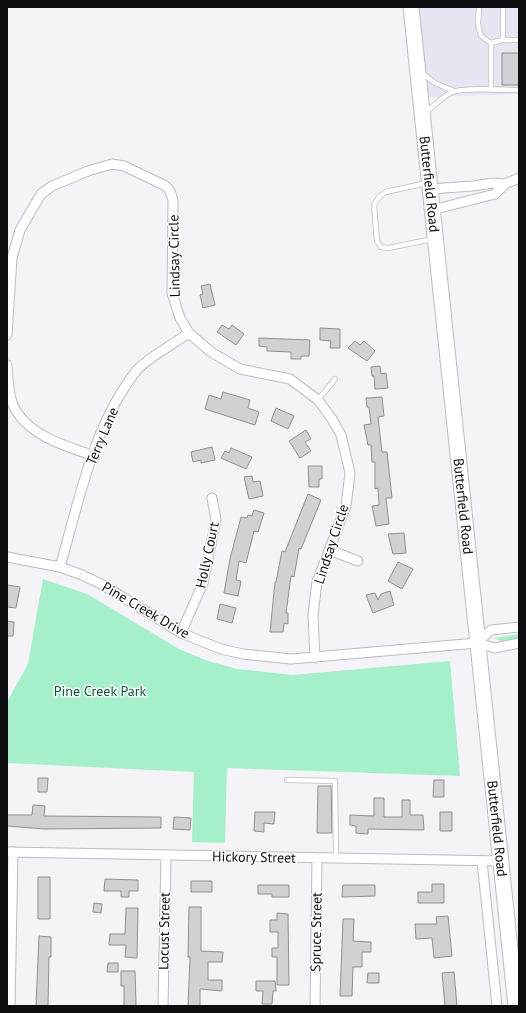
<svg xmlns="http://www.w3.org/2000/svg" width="526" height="1013" viewBox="0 0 526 1013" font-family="'PT Sans',sans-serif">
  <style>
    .built { fill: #e6e5f1 }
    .green { fill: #a5f0cb }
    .building { fill: #d1d0d5; stroke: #8f8f94 }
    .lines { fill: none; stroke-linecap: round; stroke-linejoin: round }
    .service-casing { stroke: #bcbcc1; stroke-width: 6 }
    .minor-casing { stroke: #bcbcc1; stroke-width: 11 }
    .primary-casing { stroke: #bcbcc1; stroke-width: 17 }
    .service { stroke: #fff; stroke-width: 4.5 }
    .minor { stroke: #fff; stroke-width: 9 }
    .primary { stroke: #fff; stroke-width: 15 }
    .labels { text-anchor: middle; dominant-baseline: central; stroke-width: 3; stroke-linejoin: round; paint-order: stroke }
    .street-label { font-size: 14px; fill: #0e0e10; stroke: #fff }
    .park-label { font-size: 14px; fill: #055539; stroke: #fff }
  </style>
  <rect width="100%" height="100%" fill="#f3f3f8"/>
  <path class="built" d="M419,7H519V94L426,97Z"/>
  <path class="green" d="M43,579L87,594L179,649L208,661L237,669L292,675L450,661L460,776L227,768L225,843L192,842L194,772L7,763V702L28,664Z
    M519,634V639L501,641L493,638Z"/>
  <path class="building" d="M502,53H519V85H502Z
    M210,284L215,305L203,308L200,295L203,294L201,286Z
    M222,325L229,329L232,325L244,334L236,345L217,332Z
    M320,328L340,329V348H330L331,341L320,340Z
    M259,338L310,340L309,356H301V359H291V352L267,351V347L259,346Z
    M355,341L360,345L364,341L375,351L367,361L348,348Z
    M380,366L381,374L386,373L388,388L375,389L374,376H372L371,367Z
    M223,392L250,400L248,408L259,412L255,425L205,409L209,395L221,399Z
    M382,397L384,416L378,417L382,452H387L392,498H386L389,524L376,526L372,506L379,505L378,488L375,489V462H372L371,445H368L364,425L371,424L369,407H367L366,398Z
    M276,408L294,416L288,429L271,421Z
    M306,430L311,439L305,442L311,451L300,458L289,441Z
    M212,447L215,460L201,463V460L193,462L191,452Z
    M231,448L252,457L246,469L221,458L225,451L229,453Z
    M308,466H322V479H319V487H309Z
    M252,476L253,482L260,481L263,496L249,499L244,477Z
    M308,494L321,500L301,549L299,548L294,577L291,576L286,613H288V624L284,623L283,632H270L275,582H276L282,551L285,552Z
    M254,510L264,513L258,532L254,531L246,563L239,561L236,580L241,581L238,596L224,593L230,559L241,517L247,518L248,515L252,516Z
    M404,533L406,553L393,554L388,534Z
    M398,562L413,569L402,589L388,581Z
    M7,585L20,587L16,608L7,607Z
    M390,591L394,605L373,613L366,595L375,593L378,600L381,594Z
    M220,604L236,608L232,623L217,619Z
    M7,621L14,622L13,636H7Z
    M38,778H48L47,792H38Z
    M434,780H444V797H433Z
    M318,786H331L332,833H317Z
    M374,798H384V817H402V800H410V815H423L424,830L368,829V834L356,833V826L350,825V815L374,816Z
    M33,805L45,806L44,816L161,817V828L44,829L7,826V815H32Z
    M255,812H275L274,824L264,823V832L254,831Z
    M440,812H452V831H440Z
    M174,817L191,818L190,830L173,829Z
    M38,877H50V919H38Z
    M105,879L138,880V891H129V897H121V891H104Z
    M191,881H212V892H191Z
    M432,884H444V903H418V892H432Z
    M258,885H289V897H272V894H258Z
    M343,885H375V896L342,897Z
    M94,903L102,904L101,913L93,912Z
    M189,907H201V951L223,952L222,962H208V980H222V991L200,989V1006H188L190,957H188Z
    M126,908H138L137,958L125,957L126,945H109L110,934H125Z
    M277,913L288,914L289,985H277V957H272V948H278V932H270V920H277Z
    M448,916L452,956L434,958L432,938L416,939L415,924H437L436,917Z
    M343,919H354L353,941L371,942V952H362V967H353L352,996H340Z
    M39,936L51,937V957H49L48,1006H36Z
    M108,963H118V972H107Z
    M121,971H135L136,1006H124V986H121Z
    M454,972L457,1006H445L442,973Z
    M368,973H379V983H367Z
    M256,981H275L276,991H273L272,1004H262L263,991H256Z"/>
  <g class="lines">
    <g class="service-casing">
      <path id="service" d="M479,7L478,24L481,36L491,43V89
        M503,40V7
        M491,43L503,40H519
        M422,73L435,83L454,91
        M425,113C434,106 442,97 452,92C464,87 505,90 519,90
        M427,183L385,192L379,197L374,205L377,241L381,247L388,248L433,239
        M318,400L335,379
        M287,780L335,781L336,859"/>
    </g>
    <g class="minor-casing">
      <path id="minor" d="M430,189L473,186L493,183L505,184
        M432,210L495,194L505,184L519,178
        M7,335L12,258L20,230L41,194L52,186L88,171L112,164L124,166L166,186L170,191L173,200L172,293L180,318L189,333L211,352L240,369L290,379L318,400L332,419L341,435L350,473L346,506L317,582L313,615L315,658
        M7,365C8,377 8,393 13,405C26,434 64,446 92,455
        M329,550L358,561
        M7,557L60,567L82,575L103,585L181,633L221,649L243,654L291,659L477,643L495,648L519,643
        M60,567C79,501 93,425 137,370C145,360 176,342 189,333
        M181,633L203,583L216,520L212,498
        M477,643L491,630L519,627
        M7,852L501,861
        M482,861L497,1006
        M10,1006L13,852
        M163,1006L166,856
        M315,1006L317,858"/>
    </g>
    <g class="primary-casing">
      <g id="primary">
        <path id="s1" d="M411,7L516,1006"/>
      </g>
    </g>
    <use href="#service" class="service"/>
    <use href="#minor" class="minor"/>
    <use href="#primary" class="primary"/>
  </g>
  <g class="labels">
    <g class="street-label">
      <text stroke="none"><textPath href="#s1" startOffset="178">Butterfield Road</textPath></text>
      <text transform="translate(174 256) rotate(-91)">Lindsay Circle</text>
      <text transform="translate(102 436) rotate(-67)">Terry Lane</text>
      <text stroke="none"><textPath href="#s1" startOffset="502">Butterfield Road</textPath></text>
      <text transform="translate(331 544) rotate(-72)">Lindsay Circle</text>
      <text transform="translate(207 555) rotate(-78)">Holly Court</text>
      <text transform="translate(146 610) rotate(30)">Pine Creek Drive</text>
      <text stroke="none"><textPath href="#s1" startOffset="826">Butterfield Road</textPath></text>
      <text transform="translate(254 857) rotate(1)">Hickory Street</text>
      <text transform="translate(164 931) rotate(-89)">Locust Street</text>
      <text transform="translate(316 932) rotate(-89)">Spruce Street</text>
    </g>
    <g class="park-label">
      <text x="100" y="691">Pine Creek Park</text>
    </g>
  </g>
  <rect width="526" height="1013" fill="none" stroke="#0e0e10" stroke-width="16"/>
</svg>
